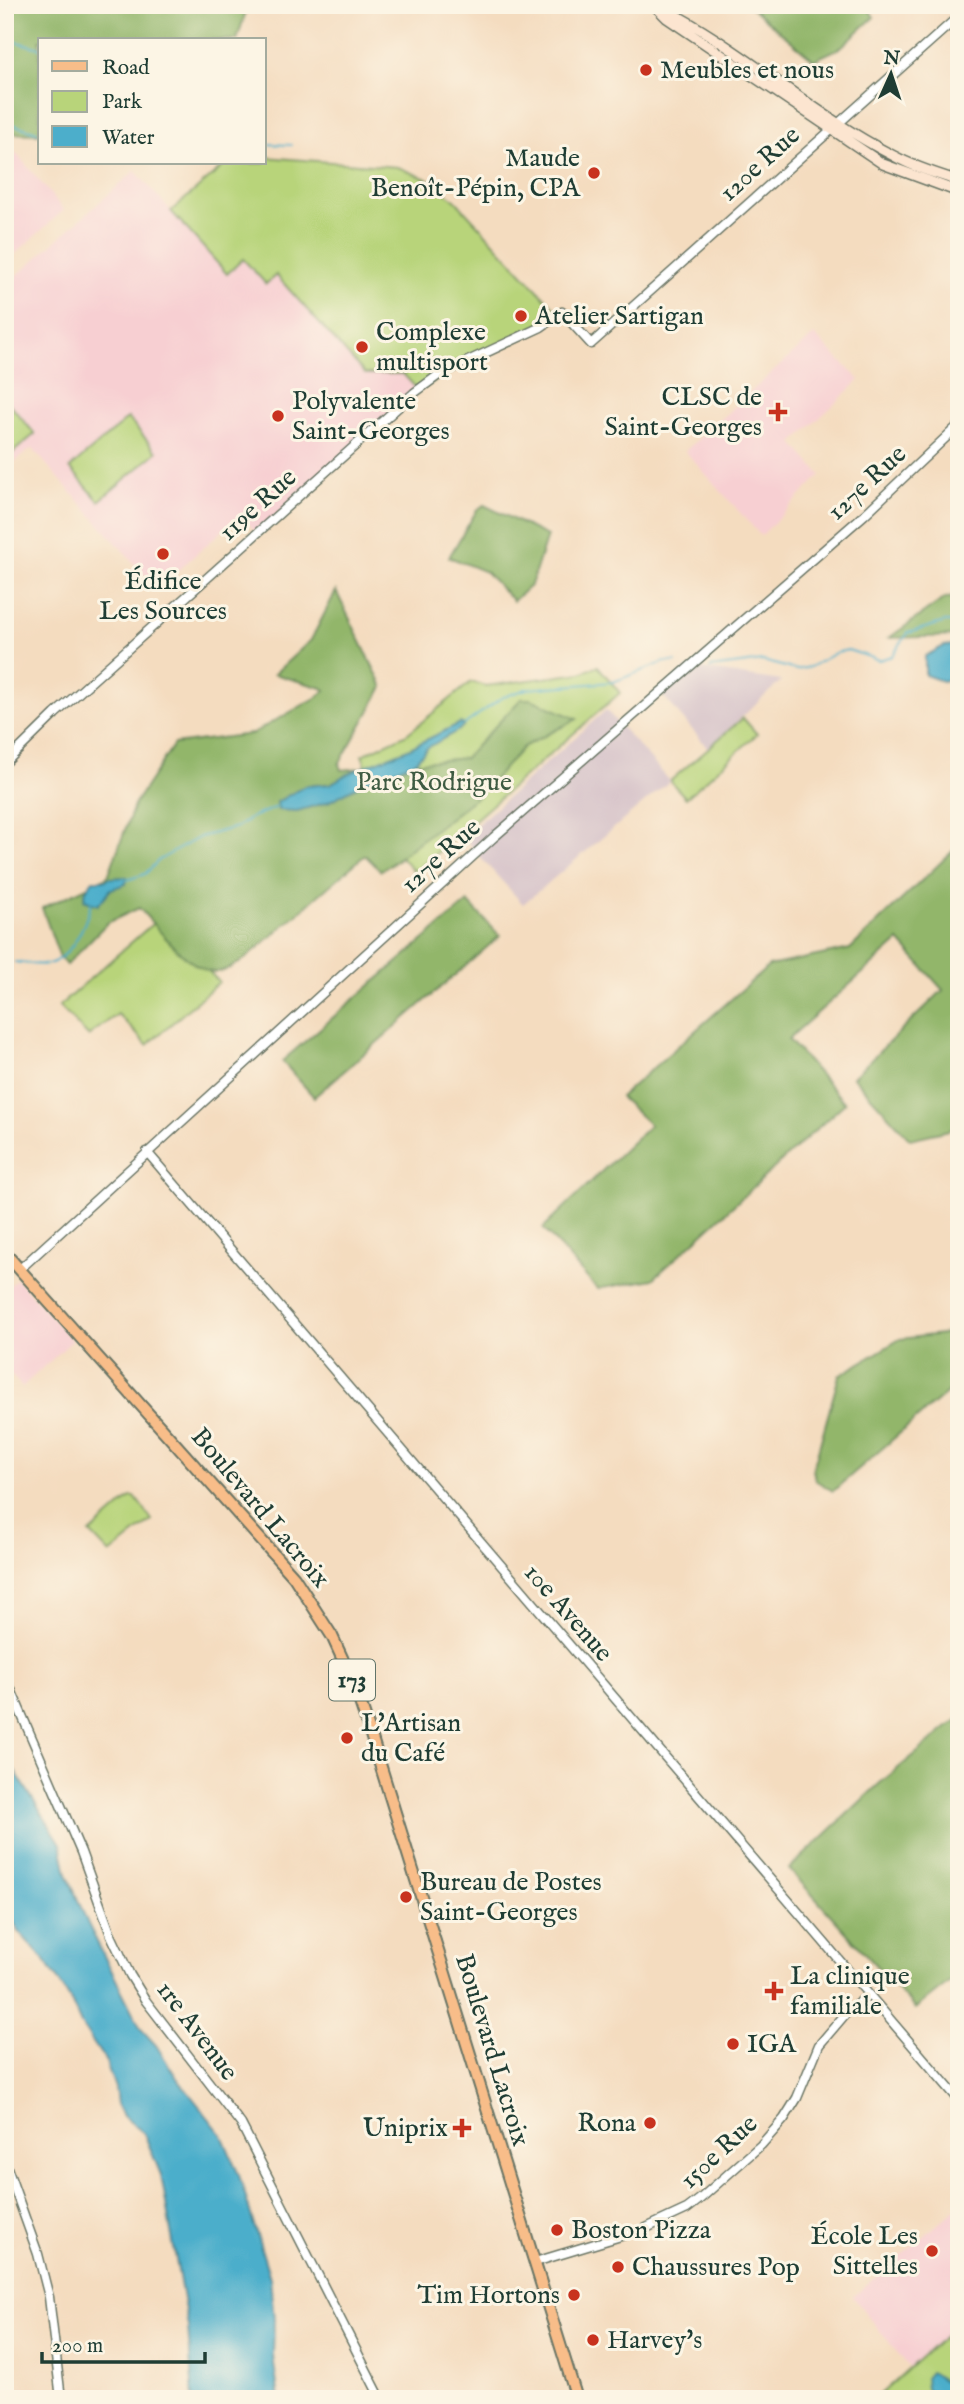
<svg xmlns="http://www.w3.org/2000/svg" width="964" height="2404" viewBox="0 0 964 2404" font-family="'IM FELL English',serif">
  <style>
    .built { fill: #f7cfd2 }
    .industrial { fill: #d2bdc6 }
    .green { fill: #b8d47a; stroke: #6c8857; stroke-width: 2 }
    .forest { fill: #92b66a; stroke: #587a4f; stroke-width: 2 }
    .water { fill: #4caecb; stroke: #367680; stroke-width: 2 }
    .lines { fill: none; stroke-linecap: round; stroke-linejoin: round }
    .stream { stroke: #4caecb; stroke-width: 2 }
    .tertiary-casing { stroke: #6a7565; stroke-width: 11 }
    .secondary-casing { stroke: #6a7565; stroke-width: 12 }
    .primary-casing { stroke: #6a7565; stroke-width: 14 }
    .tertiary { stroke: #fff; stroke-width: 8 }
    .secondary { stroke: #fce5d0; stroke-width: 9 }
    .primary { stroke: #f8bd89; stroke-width: 10 }
    .poi-dot { fill: #c8321e; stroke: #fcf5e5; stroke-width: 2.5 }
    .labels { text-anchor: middle; dominant-baseline: central; stroke-width: 6; stroke-linejoin: round; paint-order: stroke }
    .shield { fill: #fcf5e5; stroke: #617469; stroke-width: 2 }
    .shield-label { font-size: 24px; font-weight: bold; fill: #1f3d34 }
    .poi-label { font-size: 26px; fill: #1f3d34; stroke: #fcf5e5; text-anchor: start }
    .street-label { font-size: 26px; fill: #1f3d34; stroke: #fcf5e5 }
    .park-label { font-size: 26px; fill: #3e5b42; stroke: #fcf5e5 }
  </style>
  <rect width="100%" height="100%" fill="#fcf5e5"/>
  <filter id="ink" filterUnits="userSpaceOnUse"><feTurbulence type="fractalNoise" baseFrequency=".0143" numOctaves="2"/><feDisplacementMap in="SourceGraphic" scale="14" xChannelSelector="R" yChannelSelector="G"/><feConvolveMatrix kernelMatrix="1 2 1 2 8 2 1 2 1" color-interpolation-filters="sRGB"/></filter>
  <filter id="wash" filterUnits="userSpaceOnUse"><feTurbulence type="fractalNoise" baseFrequency=".00686" numOctaves="4" result="noise"/><feDisplacementMap in="SourceGraphic" scale="28" xChannelSelector="R" yChannelSelector="G"/><feGaussianBlur stdDeviation="1.57" result="paint"/><feColorMatrix in="noise" values="0 0 0 0 0 0 0 0 0 0 0 0 0 0 0 0 0 1.4 0 .05"/><feComposite in="paint" operator="in"/></filter>
  <g filter="url(#wash)">
    <rect width="100%" height="100%" fill="#f4dcbf"/>
    <path class="built" d="M5,140L64,210L5,263Z
      M135,171L227,273L244,259L276,275L365,374H403L418,390L257,533L240,515L157,589L32,448L5,470V286Z
      M814,335L860,380L793,443L821,475L761,536L685,451Z
      M17,1279L72,1341L22,1387L5,1368V1290Z
      M959,2206V2323L909,2367L853,2297Z"/>
    <path class="industrial" d="M688,667L781,681L708,748L660,692Z
      M606,710L670,781L523,904L478,855L464,836Z"/>
    <path class="green" d="M264,157L398,167L432,181L456,201L557,311L539,325L418,390L403,374H365L276,275L266,284L243,259L227,274L171,211L227,163H264Z
      M5,399L35,434L5,459Z
      M128,418L157,452L99,501L70,468Z
      M598,666L620,693L415,872L401,857L390,866L364,838L387,821L362,755L407,734L471,682L486,686L581,673Z
      M743,718L757,734L686,798L670,781Z
      M158,919L219,982L147,1045L118,1014L88,1036L59,1006Z
      M131,1497H135L152,1520L110,1554L90,1533Z
      M959,2323V2399H875Z"/>
    <path class="forest" d="M5,5H248L237,40H40V134L5,133Z
      M748,5H866L874,17L840,48L814,60Z
      M484,505L547,536L531,585L513,601L486,572L449,557L477,510Z
      M336,591L383,687L339,764L341,770L362,768L330,784L305,786L277,802L371,779L411,763L465,758L521,699H531L577,719L523,747L483,792L383,870L381,871L365,855L245,959C236,964 226,972 215,972C188,970 157,927 139,908L107,923L66,965L60,958L42,908L89,886L106,880H101L108,876L135,803L174,744L251,734L319,696L325,690L322,688L274,674L311,640Z
      M959,597V636L889,638L945,598Z
      M959,845V1121L949,1130L910,1139L853,1077L943,990L899,941L788,1039L845,1103L653,1279L597,1289L543,1228L650,1125L620,1097L769,966L850,949Z
      M468,902L500,936L314,1097L282,1061Z
      M959,1332V1382L833,1491L815,1480L813,1469L839,1376L900,1339Z
      M959,1718V1974L915,2009L789,1869L879,1784Z"/>
    <path class="water" d="M959,644V678L942,681L925,675V656L944,646Z
      M460,723L464,725L459,730L427,748L415,762L371,779L328,802L297,811L278,810L277,802L305,786L330,784L349,773L408,749Z
      M127,877L126,884L111,889L98,905L84,900L86,890L93,880H106L109,878Z
      M5,1755L61,1844L67,1874L88,1924L141,2029L156,2045L177,2078L222,2135L239,2175L270,2278L274,2320L273,2356L279,2399H193L188,2327L161,2175L144,2133L123,2116L117,2104L115,2088L106,2062L81,2024L70,1999L47,1963L20,1933L5,1908Z
      M930,2372L944,2381L951,2378L959,2379V2399H935L926,2388L925,2378Z"/>
    <g class="lines">
      <path class="stream" d="M5,43L13,41L40,48
        M5,122L40,133
        M264,144L292,145
        M710,668L763,661L796,670L810,667L835,653L848,650L879,660L892,656L908,633L945,622H959
        M464,725L501,698L526,689L613,682L665,662H676
        M127,880L145,874L159,860L200,837L237,827L252,817L277,807
        M15,962C26,963 37,966 48,964C72,958 86,923 91,903"/>
    </g>
  </g>
  <g filter="url(#ink)">
    <g class="lines">
      <g class="tertiary-casing">
        <path id="tertiary" d="M5,763L55,714L414,393L440,374L541,327L562,312L591,344L959,16
          M147,1152L959,2100
          M20,1269L494,837L864,515L959,425
          M5,1676L81,1852L111,1935L130,1975L146,2001L241,2124L381,2399
          M5,2162L38,2254L49,2297L61,2399
          M535,2262L644,2229L687,2209L700,2199L761,2145L784,2119L797,2098L819,2045L848,2011L869,1995"/>
      </g>
      <g class="secondary-casing">
        <path id="secondary" d="M654,5L667,18L883,164L959,192
          M659,6C742,48 811,114 894,156C914,167 937,174 959,181"/>
      </g>
      <g class="primary-casing">
        <path id="primary" d="M5,1253L294,1577L332,1636L354,1684L371,1735L577,2399"/>
      </g>
      <use href="#tertiary" class="tertiary"/>
      <use href="#secondary" class="secondary"/>
      <use href="#primary" class="primary"/>
    </g>
  </g>
  <g class="poi-dot">
    <circle cx="646" cy="70" r="7"/>
    <circle cx="594" cy="173" r="7"/>
    <circle cx="521" cy="316" r="7"/>
    <circle cx="362" cy="347" r="7"/>
    <path d="M774.5 401.5h7v7h7v7h-7v7h-7v-7h-7v-7h7z"/>
    <circle cx="278" cy="416" r="7"/>
    <circle cx="163" cy="554" r="7"/>
    <circle cx="347" cy="1738" r="7"/>
    <circle cx="406" cy="1897" r="7"/>
    <path d="M770.5 1980.5h7v7h7v7h-7v7h-7v-7h-7v-7h7z"/>
    <circle cx="733" cy="2044" r="7"/>
    <circle cx="650" cy="2123" r="7"/>
    <path d="M458.5 2117.5h7v7h7v7h-7v7h-7v-7h-7v-7h7z"/>
    <circle cx="557" cy="2230" r="7"/>
    <circle cx="932" cy="2251" r="7"/>
    <circle cx="618" cy="2267" r="7"/>
    <circle cx="574" cy="2295" r="7"/>
    <circle cx="593" cy="2340" r="7"/>
  </g>
  <g class="labels">
    <rect class="shield" x="329" y="1659.5" width="46" height="41" rx="5"/>
    <g class="shield-label">
      <text x="352" y="1680">173</text>
    </g>
    <g class="poi-label">
      <text x="660" y="70">Meubles et nous</text>
      <text x="580" y="158" text-anchor="end">Maude<tspan x="580" dy="30">Benoît-Pépin, CPA</tspan></text>
      <text x="535" y="316">Atelier Sartigan</text>
      <text x="376" y="332">Complexe<tspan x="376" dy="30">multisport</tspan></text>
      <text x="762" y="397" text-anchor="end">CLSC de<tspan x="762" dy="30">Saint-Georges</tspan></text>
      <text x="292" y="401">Polyvalente<tspan x="292" dy="30">Saint-Georges</tspan></text>
      <text x="163" y="581" text-anchor="middle">Édifice<tspan x="163" dy="30">Les Sources</tspan></text>
      <text x="361" y="1723">L'Artisan<tspan x="361" dy="30">du Café</tspan></text>
      <text x="420" y="1882">Bureau de Postes<tspan x="420" dy="30">Saint-Georges</tspan></text>
      <text x="790" y="1976">La clinique<tspan x="790" dy="30">familiale</tspan></text>
      <text x="747" y="2044">IGA</text>
      <text x="636" y="2123" text-anchor="end">Rona</text>
      <text x="448" y="2128" text-anchor="end">Uniprix</text>
      <text x="571" y="2230">Boston Pizza</text>
      <text x="918" y="2236" text-anchor="end">École Les<tspan x="918" dy="30">Sittelles</tspan></text>
      <text x="632" y="2267">Chaussures Pop</text>
      <text x="560" y="2295" text-anchor="end">Tim Hortons</text>
      <text x="607" y="2340">Harvey's</text>
    </g>
    <g class="street-label">
      <text transform="translate(760 164) rotate(-42)">120e Rue</text>
      <text transform="translate(867 483) rotate(-43)">127e Rue</text>
      <text transform="translate(258 505) rotate(-42)">119e Rue</text>
      <text transform="translate(441 856) rotate(-42)">127e Rue</text>
      <text transform="translate(260 1508) rotate(50)">Boulevard Lacroix</text>
      <text transform="translate(568 1613) rotate(49)">10e Avenue</text>
      <text transform="translate(197 2031) rotate(53)">1re Avenue</text>
      <text transform="translate(492 2050) rotate(73)">Boulevard Lacroix</text>
      <text transform="translate(719 2152) rotate(-43)">150e Rue</text>
    </g>
    <g class="park-label">
      <text x="434" y="782">Parc Rodrigue</text>
    </g>
  </g>
  <rect width="964" height="2404" fill="none" stroke="#fcf5e5" stroke-width="28"/>
  <rect x="38" y="38" width="228" height="126" fill="#fcf5e5" stroke="#a4ab9e" stroke-width="2"/>
  <rect x="52" y="61" width="35" height="10" fill="#f8bd89" stroke="#a4ab9e" stroke-width="2"/>
  <text x="102" y="74" font-size="21" fill="#1f3d34">Road</text>
  <rect x="52" y="91" width="35" height="21" fill="#b8d47a" stroke="#a4ab9e" stroke-width="2"/>
  <text x="102" y="108" font-size="21" fill="#1f3d34">Park</text>
  <rect x="52" y="126" width="35" height="21" fill="#4caecb" stroke="#a4ab9e" stroke-width="2"/>
  <text x="102" y="144" font-size="21" fill="#1f3d34">Water</text>
  <g transform="translate(891 74) rotate(3)" stroke="#fcf5e5" stroke-width="5" paint-order="stroke">
  <path d="M0-5L12 26L0 18L-12 26Z" fill="#1f3d34"/>
  <text y="-10" font-size="19" font-weight="bold" text-anchor="middle" fill="#1f3d34">N</text>
  </g>
  <path d="M42 2352v10h163v-10" fill="none" stroke="#1f3d34" stroke-width="3.5"/>
  <text x="52" y="2352" font-size="21" fill="#1f3d34" stroke="#fcf5e5" stroke-width="5" paint-order="stroke">200 m</text>
</svg>
